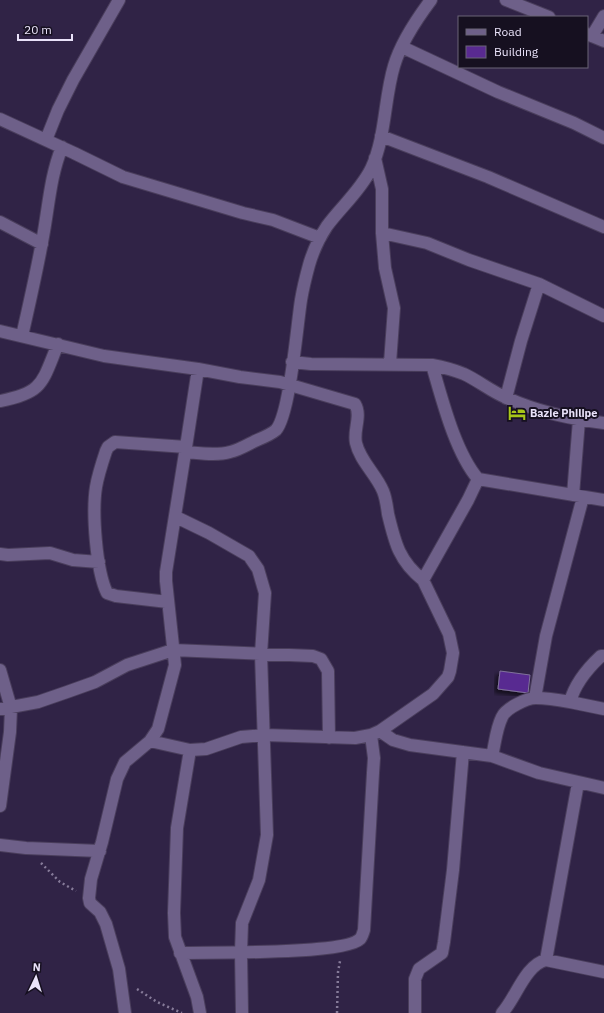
<svg xmlns="http://www.w3.org/2000/svg" width="604" height="1013" viewBox="0 0 604 1013" font-family="'IBM Plex Sans',sans-serif">
  <style>
    .building { fill: #592a91; stroke: #81739c; filter: url(#shadow) }
    .lines { fill: none; stroke-linecap: round; stroke-linejoin: round }
    .minor-casing { stroke: #4a3e5c; stroke-width: 14 }
    .path { stroke: #867b99; stroke-width: 2.5; stroke-dasharray: 2 3; stroke-linecap: butt }
    .minor { stroke: #6e6089; stroke-width: 12 }
    .labels { text-anchor: middle; dominant-baseline: central; stroke-width: 4; stroke-linejoin: round; paint-order: stroke }
    .poi-label { font-size: 11px; font-weight: bold; fill: #e9e2f9; stroke: #161020; text-anchor: start }
  </style>
  <defs>
    <filter id="shadow"><feDropShadow dx="-3.5" dy="3.5" stdDeviation="2" flood-color="#0009"/></filter>
  </defs>
  <rect width="100%" height="100%" fill="#302346"/>
  <path class="building" d="M500,671L530,675L528,693L498,689Z"/>
  <g class="lines">
    <g class="minor-casing">
      <path id="minor" d="M506,0L549,17
        M587,34L604,41
        M592,36L604,16
        M402,47L498,92L574,123L604,138
        M0,119L74,153L123,177L243,213L273,220L320,238
        M381,136L488,177L604,227
        M46,140L58,110L73,80L119,0
        M375,158L382,189V233L427,243L469,260L539,284L604,316
        M0,222L42,244
        M382,233L385,268L394,308L390,363
        M0,331L104,356L198,369L240,377L280,382L355,404C362,416 353,430 356,443C360,461 376,474 383,491C386,498 387,507 388,514C395,543 399,561 423,580
        M22,336C30,301 38,266 44,231C49,202 51,174 62,147
        M292,362L311,364L432,365C443,367 454,370 464,374C479,381 492,392 507,398C538,412 570,419 604,423
        M432,365C442,399 455,452 478,479L604,500
        M506,398L521,341L539,284
        M0,401C44,393 42,382 58,344
        M185,452C199,453 216,456 230,452C239,450 247,445 255,441C262,438 270,435 276,430C290,414 297,325 301,300C303,288 306,276 309,265C313,251 319,238 327,226C341,207 360,191 371,169C386,137 384,99 394,66C401,42 416,20 431,0
        M573,495L579,420
        M176,517L209,533L249,556L258,569L265,593L261,654L267,835L259,880L242,923L241,952L242,1013
        M0,554L8,555L50,553L73,560L99,562
        M168,602L116,596L107,593C96,570 92,512 96,487C98,475 102,463 106,451L108,447L115,442L186,447L198,369
        M0,670L11,708L10,732L0,806
        M535,698L546,636L583,497
        M570,702L604,709
        M0,709L38,702L67,692L95,682L127,665L173,650L313,656L321,659L328,671L329,738
        M380,731L393,740L410,745L492,756L539,773L604,788
        M150,741L190,750L206,749L241,737L265,735L355,738L371,735L380,731L433,694L448,677L450,671L453,653L449,634L423,580L468,500L478,479
        M190,750L177,828L174,913L175,937L197,997L200,1013
        M492,756C495,744 496,729 502,717C506,708 527,698 536,698C547,698 559,700 570,702C575,683 587,669 601,656H604
        M0,845L26,848L100,851
        M180,953C209,952 344,955 360,939C362,937 363,933 364,930L373,773L374,758L371,735
        M546,960L578,783
        M125,1013L119,969L106,924L100,912L90,903L89,898L91,879L102,842L117,779L125,762L150,741L158,729L175,665L166,581V572L186,447
        M415,1013V979L419,969L442,953L444,942L453,870L463,752
        M502,1013C516,998 525,965 546,960L604,972"/>
    </g>
    <path class="path" d="M41,863L60,882L76,891
      M137,989L157,1002L182,1013
      M337,1013L338,972L340,961"/>
    <use href="#minor" class="minor"/>
  </g>
  <defs>
    <g id="hotel-bare" transform="scale(1.38)"><path d="M-6-4.5h1.5V1H6V5H4.5V3h-9V5H-6ZM-4 0a1.8 1.8 0 1 1 3.6 0ZM.5 0V-2.5h3Q6-2.5 6 0Z" fill="#a9c719" stroke="#161020" stroke-width="2.5" paint-order="stroke"/></g>
  </defs>
  <g fill-rule="evenodd">
    <use href="#hotel-bare" x="517" y="413"/>
  </g>
  <g class="labels">
    <g class="poi-label">
      <text x="530" y="413">Bazie Philipe</text>
    </g>
  </g>
  <rect x="458" y="16" width="130" height="52" fill="#161020" stroke="#6a6477"/>
  <rect x="466" y="29" width="20" height="6" fill="#6e6089" stroke="#6a6477"/>
  <text x="494" y="36" font-size="12" fill="#e9e2f9">Road</text>
  <rect x="466" y="46" width="20" height="12" fill="#592a91" stroke="#6a6477"/>
  <text x="494" y="56" font-size="12" fill="#e9e2f9">Building</text>
  <g transform="translate(36 977) rotate(4)" stroke="#161020" stroke-width="3" paint-order="stroke">
  <path d="M0-3L7 15L0 10L-7 15Z" fill="#e9e2f9"/>
  <text y="-6" font-size="11" font-weight="bold" text-anchor="middle" fill="#e9e2f9">N</text>
  </g>
  <path d="M18 34v6h54v-6" fill="none" stroke="#e9e2f9" stroke-width="2"/>
  <text x="24" y="34" font-size="12" fill="#e9e2f9" stroke="#161020" stroke-width="3" paint-order="stroke">20 m</text>
</svg>
